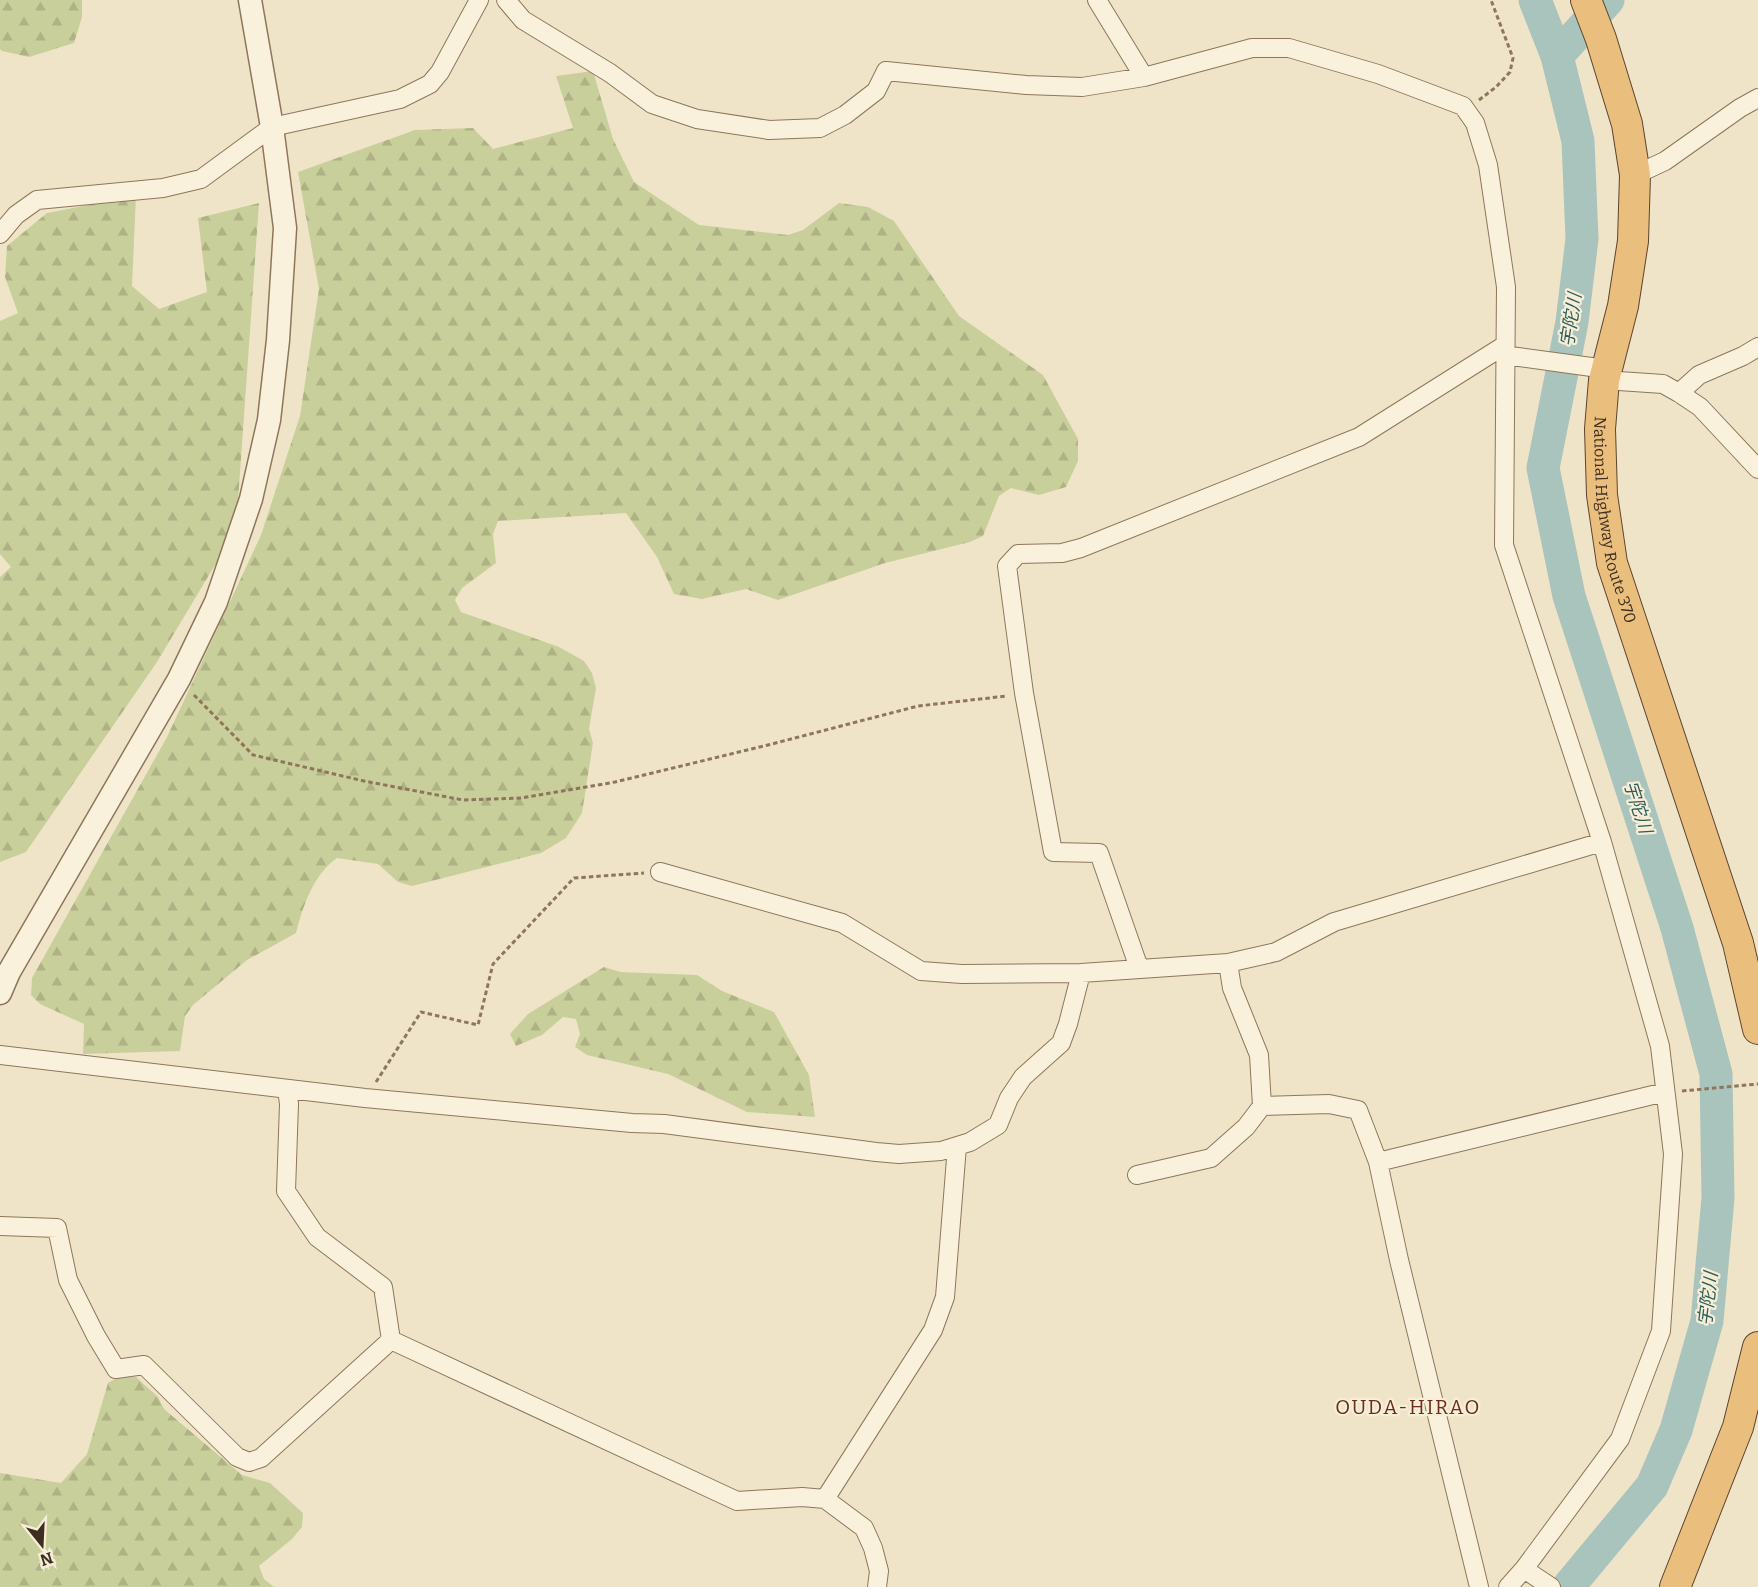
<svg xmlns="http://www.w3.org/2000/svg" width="1758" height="1587" viewBox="0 0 1758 1587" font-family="Bitter,'Noto Sans JP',serif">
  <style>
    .forest { fill: url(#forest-firs) }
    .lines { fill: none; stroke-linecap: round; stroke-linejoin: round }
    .river { stroke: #a9c4bc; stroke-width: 33 }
    .minor-casing { stroke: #8d765c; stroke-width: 20 }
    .tertiary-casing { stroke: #8d765c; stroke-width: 25 }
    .trunk-casing { stroke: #5b4430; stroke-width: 32 }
    .path { stroke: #8d765c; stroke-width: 3; stroke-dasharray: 4.5 3; stroke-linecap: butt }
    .minor { stroke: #faf1dc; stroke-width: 18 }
    .tertiary { stroke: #faf1dc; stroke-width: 22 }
    .trunk { stroke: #eabe7c; stroke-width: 30 }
    .labels { text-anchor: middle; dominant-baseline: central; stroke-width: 4.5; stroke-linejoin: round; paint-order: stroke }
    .street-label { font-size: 16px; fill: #3d2e20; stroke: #f7eed8 }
    .water-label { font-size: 18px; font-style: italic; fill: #2f5d5a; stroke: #f7eed8 }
    .quarter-label { font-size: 20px; letter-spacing: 1.5px; fill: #6b2e1e; stroke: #f7eed8 }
  </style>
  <defs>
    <pattern id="forest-firs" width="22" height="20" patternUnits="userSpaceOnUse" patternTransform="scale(1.5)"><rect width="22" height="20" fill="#c9cf9b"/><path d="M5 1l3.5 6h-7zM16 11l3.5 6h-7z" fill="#aeb285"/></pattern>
  </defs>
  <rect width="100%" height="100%" fill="#f0e4c8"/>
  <path class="forest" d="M0,0H82V17L74,43L29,57L2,51L0,49Z
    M593,71L613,139L634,182L699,225L788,235L803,230L839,203L868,207L894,221L959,316L1043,375L1078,439V461L1066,487L1039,495L1011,488L999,496L983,536L970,542L885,563L778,600L746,589L702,599L674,594L657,557L626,513L498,521L493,534L496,563L462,588L455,600L461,612L559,647L584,661L592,673L596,688L589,729L593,743L582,813L566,838L541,853L412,886L398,882L378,864L337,858C313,875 303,906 296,933L247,960L193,1005L185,1016L180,1051L83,1054L84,1024L40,1004L31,995L32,978L167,737L261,535L300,416L319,289L298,172L415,130L473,128L493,149L573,128L556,76Z
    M136,196L132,286L159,309L207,292L198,218L259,203L236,530L157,662L26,852L0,862V577L11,567L0,554V321L18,313L5,277L7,246L47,213Z
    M604,967L621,972L697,975L722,991L774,1012L809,1075L815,1117L747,1112L668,1074L587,1055L575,1047L580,1034L576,1019L563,1017L542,1035L516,1046L510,1034L528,1014Z
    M120,1376L136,1377L158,1397L164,1409L242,1475L270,1483L303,1513L302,1527L292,1539L259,1566L264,1579L274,1587H0V1473L61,1483L87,1454L108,1383Z"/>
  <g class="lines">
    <path class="river" d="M1535,0L1557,56L1578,141L1582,239L1572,322L1543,468L1569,596L1677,928L1716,1074L1718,1198L1707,1321L1676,1430L1652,1486L1568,1587
      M1557,56L1608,0"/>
    <g class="minor-casing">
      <path id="minor" d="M506,0L523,20L610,73L652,104L697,119L769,130L820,128L845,115L876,91L886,71L1026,85L1082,87L1144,77L1252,48H1289L1378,74L1463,106L1475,123L1488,165L1506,287L1504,545L1602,842L1660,1046L1673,1154L1661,1331L1620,1439L1524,1569L1508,1587
        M1097,0L1144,77
        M1635,175L1665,161L1740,108L1758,98
        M0,234L16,215L37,200L163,188L201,179L272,127L400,99L430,84L440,72L479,0
        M1504,355L1606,369
        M1604,380L1663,384L1679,393L1700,407L1758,469
        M1679,393L1699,375L1743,356L1758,347
        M660,872L842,923L921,971L962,974L1081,973L1228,963L1276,952L1334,922L1602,842
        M1228,963L1232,988L1259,1055L1262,1106L1329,1104L1358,1110L1378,1162L1399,1260L1479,1587
        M1139,968L1099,853L1053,852L1024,693L1007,566L1018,554L1062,553L1081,548L1359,437L1505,345
        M0,1055L365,1098L632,1123L664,1124L876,1152L899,1154L941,1151L970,1142L998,1125L1009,1098L1023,1077L1061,1043L1068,1024L1081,973
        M287,1089L289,1104L286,1191L317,1237L383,1287L391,1340
        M1378,1162L1665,1092
        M1137,1175L1211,1158L1246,1127L1262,1106
        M0,1226L57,1228L68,1280L96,1336L116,1369L144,1365L237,1457L249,1462L261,1458L391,1340
        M391,1340L737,1501L802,1497L825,1499L864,1528L873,1548L879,1571L877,1587
        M825,1499L933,1330L945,1297L957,1146
        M1524,1569L1551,1587"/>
    </g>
    <g class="tertiary-casing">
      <path id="tertiary" d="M0,993L9,972L179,679L216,602L251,499L269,420L278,340L285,228L272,127L250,0"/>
    </g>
    <g class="trunk-casing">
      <g id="trunk">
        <path id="s1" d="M1586,0L1601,39L1627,124L1635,175L1633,241L1623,306L1604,380L1600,429L1602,495L1612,563L1738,943L1758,1029"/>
        <path d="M1675,1587L1738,1427L1758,1347"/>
      </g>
    </g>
    <path class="path" d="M1479,100L1496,87L1510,72L1513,58L1491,0
      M194,695L253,755L364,781L463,800L521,798L615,782L768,745L918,706L1007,696
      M376,1082L421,1012L478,1025L493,964L574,878L644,873
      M1682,1091L1758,1084"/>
    <use href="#minor" class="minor"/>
    <use href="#tertiary" class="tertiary"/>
    <use href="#trunk" class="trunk"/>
  </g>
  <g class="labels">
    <g class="street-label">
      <text stroke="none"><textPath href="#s1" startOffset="532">National Highway Route 370</textPath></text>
    </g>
    <g class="water-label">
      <text transform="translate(1571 320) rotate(-81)">宇陀川</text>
      <text transform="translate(1638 807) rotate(72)">宇陀川</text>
      <text transform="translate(1708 1299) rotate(-83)">宇陀川</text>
    </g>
    <g class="quarter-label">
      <text x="1408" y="1407">OUDA-HIRAO</text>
    </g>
  </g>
  <g transform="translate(42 1545) rotate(162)" stroke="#f7eed8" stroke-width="4.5" paint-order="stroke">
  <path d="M0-4.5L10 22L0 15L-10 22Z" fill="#3d2e20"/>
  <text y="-9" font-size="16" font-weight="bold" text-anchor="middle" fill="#3d2e20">N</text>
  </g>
</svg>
